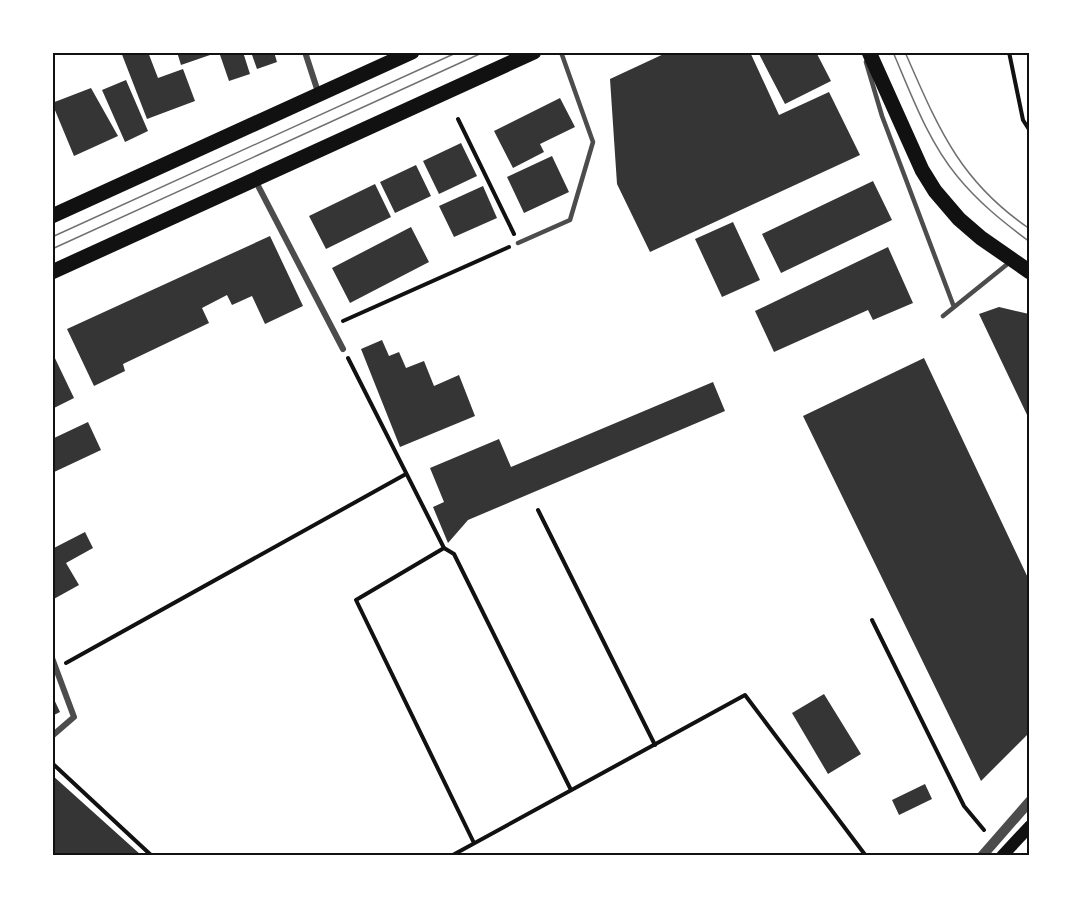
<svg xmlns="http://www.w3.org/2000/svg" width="1082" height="908" viewBox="0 0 1082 908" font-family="Rubik,sans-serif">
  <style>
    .building { fill: #353535 }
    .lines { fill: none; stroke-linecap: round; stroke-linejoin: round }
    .path { stroke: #111; stroke-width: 4 }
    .service { stroke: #4c4c4c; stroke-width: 4.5 }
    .minor { stroke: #4c4c4c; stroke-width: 6 }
    .tertiary { stroke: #4c4c4c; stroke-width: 10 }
    .secondary { stroke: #111; stroke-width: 12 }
    .primary { stroke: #111; stroke-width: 15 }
    .tram { stroke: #707070; stroke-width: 1.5 }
    .neatline { fill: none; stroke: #111; stroke-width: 2 }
  </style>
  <rect width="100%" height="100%" fill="#fff"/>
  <path class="building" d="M121,52H148L158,78L183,69L195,101L147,119Z
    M177,52H210V55L181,65Z
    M219,52H243L250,74L229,81Z
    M251,52H274L277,62L257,69Z
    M668,52H750L779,115L829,92L860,155L650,252L617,184L610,79Z
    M758,52H816L831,81L785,104Z
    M126,80L148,131L125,142L102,90Z
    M91,88L118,136L74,156L52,103Z
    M560,98L575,127L540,144L544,152L513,168L494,131Z
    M461,143L477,176L439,194L423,161Z
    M552,156L569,192L524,213L507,177Z
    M416,165L431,196L395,213L380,182Z
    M873,181L892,220L781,273L762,234Z
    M375,184L391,217L326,249L309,216Z
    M483,186L497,218L454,237L439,206Z
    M733,222L760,280L722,297L695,239Z
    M411,227L429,262L350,303L332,268Z
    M270,236L303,306L265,324L252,296L232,305L227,295L202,308L209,323L123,364L125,371L94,386L67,329Z
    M888,247L913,303L873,320L868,310L774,352L755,311Z
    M999,307L1029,314V419L979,314Z
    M382,340L389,356L399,352L406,368L424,361L434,386L459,375L475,416L400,447L361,349Z
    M52,352L74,398L52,409Z
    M924,358L1029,580V733L981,781L803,416Z
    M713,382L725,411L468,520L448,543L433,507L444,502L430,468L499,439L511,467Z
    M88,422L101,450L52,473V439Z
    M85,532L93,548L66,563L79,585L52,600V549Z
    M824,694L861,754L828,774L792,713Z
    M52,695L60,712L52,716Z
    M52,775L141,855H52Z
    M925,784L932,799L899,815L892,800Z"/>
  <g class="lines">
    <path class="path" d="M1009,52L1023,120L1030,131
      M458,119L514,234
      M343,321L509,247
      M348,358L444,548L454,554L571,790
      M538,510L655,745
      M444,548L356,600L474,843
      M872,620L964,806L984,830
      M66,663L406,474
      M52,763L152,856
      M451,856L745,695L866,856"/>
    <path class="service" d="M866,62L882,116L954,307
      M518,243L570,220L593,142L561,52
      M943,316L1010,262"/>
    <path class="minor" d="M305,52L319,95
      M255,180L343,349
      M52,658L74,717L52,736"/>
    <path class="tertiary" d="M982,856L1030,801"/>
    <path class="secondary" d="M1002,856L1030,826"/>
    <path class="primary" d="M869,52L922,170L935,191L959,219L981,238L1030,272
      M52,216L412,52
      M52,272L534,52"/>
    <path class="tram" d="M893,52C911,94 928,141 957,176C978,202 1003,222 1030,242
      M905,52C938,127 959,181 1030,229
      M52,237L458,52
      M52,249L484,52"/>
  </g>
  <rect width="1082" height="908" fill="none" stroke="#ffffff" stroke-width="108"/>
  <rect x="54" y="54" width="974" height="800" class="neatline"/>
</svg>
